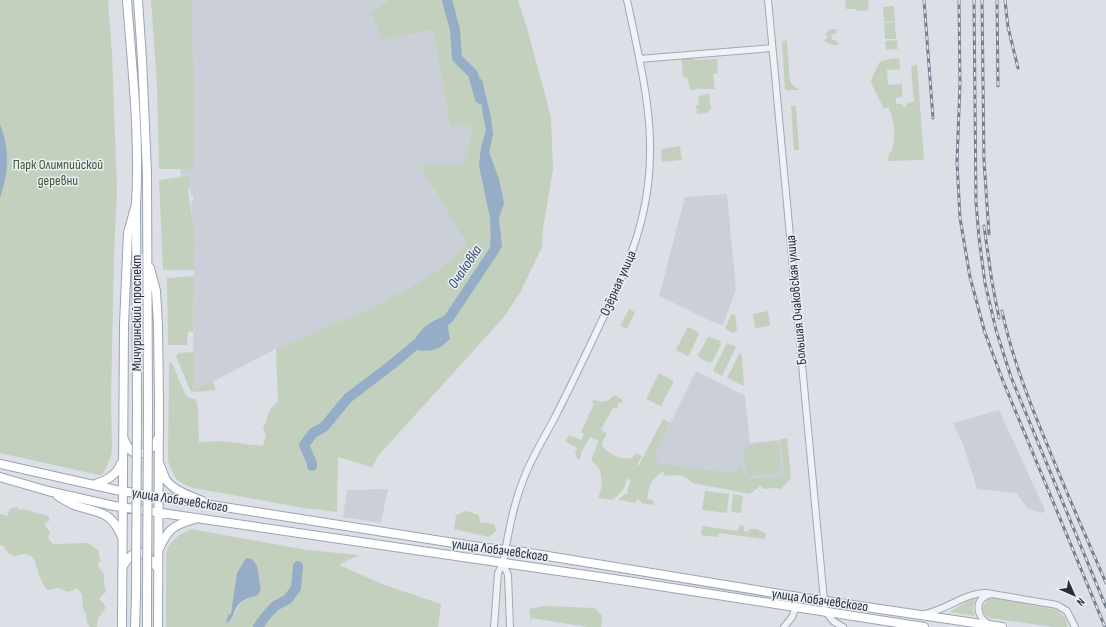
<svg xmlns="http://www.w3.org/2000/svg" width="1106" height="627" viewBox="0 0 1106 627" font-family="'Sofia Sans Condensed',sans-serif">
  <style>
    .built { fill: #cacfd8 }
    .green { fill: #c2d0bd; fill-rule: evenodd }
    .water { fill: #96adc7 }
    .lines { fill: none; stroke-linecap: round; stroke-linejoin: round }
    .river { stroke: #96adc7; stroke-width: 10 }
    .minor-casing { stroke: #a2a7b0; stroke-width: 8 }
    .major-casing { stroke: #9ba4b2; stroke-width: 10 }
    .minor { stroke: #eef1f5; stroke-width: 6 }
    .major { stroke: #fff; stroke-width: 8 }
    .rail-casing { stroke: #757f90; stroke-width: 3 }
    .rail { stroke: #ebeff4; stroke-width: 1.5; stroke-dasharray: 4.5; stroke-linecap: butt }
    .major-bridge-casing { stroke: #9ba4b2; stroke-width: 10; stroke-linecap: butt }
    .major-bridge { stroke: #fff; stroke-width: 8 }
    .labels { text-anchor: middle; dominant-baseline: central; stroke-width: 3; stroke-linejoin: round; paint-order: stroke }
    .park-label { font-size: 14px; fill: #3a5833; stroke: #ebeff4 }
    .street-label { font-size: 14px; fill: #262e3c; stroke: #ebeff4 }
    .water-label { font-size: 15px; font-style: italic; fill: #304c70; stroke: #ebeff4 }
  </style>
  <rect width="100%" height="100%" fill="#dce0e6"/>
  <path class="built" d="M172,0H389L371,12L433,29L450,125L473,124L462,165H420L467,245L435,273L374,307L276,349L193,392L194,237L191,202L193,201V196L191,195L189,177L181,178L173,53Z
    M727,194L736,290L723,325L713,322L659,296L685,197Z
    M696,371L745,396L750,443L780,440L784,476L757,479L748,482L651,462Z
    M999,410L1045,510L1042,513L1028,509L1016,493L977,489L963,444L953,423Z
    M388,489L381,523L343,517L347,490Z"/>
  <path class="green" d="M0,0H108L112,53L117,191L114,257L111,398L112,449L111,457L103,474L99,475L0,453Z
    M151,0H192L194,165L191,169H159L157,85Z
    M389,0H518L527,28L551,117L553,170L543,228L542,247L520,293L503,318L379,455L372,467L338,457L337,512L304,508L193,488C175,481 175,479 168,461L169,363H172L185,394L189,398L196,399L198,409L199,442L219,441L263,446L266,435L263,429L270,410L278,401L276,349L374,307L435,273L467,245L420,165H462L473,125H450L433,29L382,40L371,12ZM449,318L448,327L450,339L443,346L432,351Z
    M845,0H868L869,10L857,11L856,9H846Z
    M894,6L895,21L884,22L883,7Z
    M895,22L896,39H885L884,23Z
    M832,29H836L837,33L831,35L832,40L837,41L839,45C832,45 829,45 824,40L827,38V35L824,36L828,31Z
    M786,40L787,43L790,81L795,87L800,90H785L782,42Z
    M897,40L898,49L886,50L885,41Z
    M687,55L695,60L717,59L718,73L713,74L715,89H698L690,90L688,79L683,76L681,56Z
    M899,58L900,69L887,70L888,85L902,84V97L896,98V104H902L903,107H906V103L914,102L911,67L917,64L924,160L888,161C887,154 892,152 893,146C896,133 894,119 888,107L884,109L872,85L871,80L879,63L884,60Z
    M709,94L711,109L706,113L697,114L696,105H699L698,96Z
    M791,106H796L799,150H794Z
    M680,146L682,160L662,162L661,149Z
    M189,176L190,188L188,189C189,197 190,203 191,211C196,230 194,251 194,270H163L159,180Z
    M194,276L193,332L188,331L187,345H168L167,278Z
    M629,309L635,312L627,329L620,326Z
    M768,311L770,326L755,328L753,314Z
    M735,314L737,330L734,333L725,329L731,315Z
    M688,327L698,332L699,334L689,355L687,356L676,350L687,328Z
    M708,337H710L720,341L721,344L712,362L710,363L700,358L698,355Z
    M727,343L736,347L722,376L713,371Z
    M194,352L193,391L213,381L216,390L193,392L190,390L176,356L179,353Z
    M740,352L742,358L744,386L727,378Z
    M659,373L674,381L661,406L646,399Z
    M614,395L623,400L621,403L619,402L617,406L619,407L618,409L613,407L601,430L607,434C605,437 602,440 602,445C603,451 630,467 636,453L642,456L637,465H639L663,419L670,423L655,454L657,462L661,464L731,473L736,471L741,465L743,474C755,482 770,477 784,476L780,439L787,438L791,478L781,489L775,488L763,489L761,486H760L750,494L693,483L685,477L679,475L665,476L663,471C651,479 649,486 647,499L653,500V505L641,503V501L636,500V503L618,500L625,494H627L628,492L627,491L631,480L626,479C627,488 619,494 613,500L598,498C602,490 603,477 599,469C598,466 594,464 592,461V457L599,441L590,437L581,453L580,459H577L575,452L577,448L565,441L569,435L581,440L584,434L581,432L594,404L592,403L594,399C602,404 608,402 614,395Z
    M776,441L779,444L781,470L778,473L750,476L746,473L744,449L747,446Z
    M705,491L729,494L727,513L702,510Z
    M733,494L743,496L741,513L731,512Z
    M16,507L21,510L23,509L48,516L50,519L49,521L44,524L50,532C48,538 47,539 53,544L88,543L98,550L100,561L98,564V566L104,574V583L106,592L100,597V600L106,607C103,614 96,617 97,627H90L87,623L86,614L83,609L82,595L77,588L69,592L58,588L47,590L42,582L33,557L25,554L14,556L8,553L3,546L0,545V514L7,516L10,509Z
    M466,511L479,515L480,523L483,522L494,524L496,531L489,537L454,529L456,515Z
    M741,525L744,526V531L748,532L749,529H757L766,534L764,539L719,533L718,537L701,535L702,526L738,531L739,527Z
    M190,529L307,550L359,555L339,565L382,584L441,604L438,627H166V554C170,539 177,537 190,529ZM259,578L261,590L257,596C241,600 239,604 232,619L228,615Z
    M976,597L973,608L975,616L949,612Z
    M994,598L1057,610L1065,617L1068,627H1053L990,618L985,614L982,609L987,600Z
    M544,606L595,608L602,616L601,627H587L532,618L531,622L529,609Z"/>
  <path class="water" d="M473,74L482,80L491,117L493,135L489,152L499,179L504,203L499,218L502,248L495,249L491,245L490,218L479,166L481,147L486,131L478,86Z
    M0,124C10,151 9,171 0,198Z
    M442,317L449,318L448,327L450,339C437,353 427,352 410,349C419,330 424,325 442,317Z
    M246,558L252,559L257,566L261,590L257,596C251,597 244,599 239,604C233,611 235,617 226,624L228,615L231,613L237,573Z"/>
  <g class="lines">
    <path class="river" d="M447,0L455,30L457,58L473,74L480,99
      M438,326L449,318L495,249L496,236
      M312,466V463L304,445L313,433L324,427L348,398L394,363L421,340
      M258,627L265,617L275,606L288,599L296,588L298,566"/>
    <g class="minor-casing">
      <path id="minor" d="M768,0L825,611L833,621L843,627
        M639,59L772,48
        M503,563L508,575L510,627
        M924,614C947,610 964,593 986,593L1057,605L1067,611L1075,627
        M989,624C975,616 974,598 991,594
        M494,627L498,573L503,563C508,535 513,505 524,478C532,457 544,438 554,419C571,386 587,352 603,318C624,274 642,235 648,185C656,122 640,62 627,0
        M784,627L792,617L796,607"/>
    </g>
    <g class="major-casing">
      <path id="major" d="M127,0C132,68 140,136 136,204L137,412
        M138,0L142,59L147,173L148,412
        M150,268L156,291L158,325L159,401L158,627
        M124,439C132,461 149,456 158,438
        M0,464L116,490L486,548L517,551L805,598L1002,627
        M160,465C162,470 164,476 166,480C174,491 191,496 202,501
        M0,477L48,491L114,506L627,581L924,627
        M93,485C105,481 117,476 121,463
        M58,496C63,499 69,503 74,505C98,513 110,510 121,535
        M159,549C168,529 173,525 195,519
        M123,566C136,544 146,552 158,569
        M147,595V627
        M122,627L124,325L128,233L136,204
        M135,627L136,595"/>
    </g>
    <use href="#minor" class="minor"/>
    <use href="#major" class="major"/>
    <g class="rail-casing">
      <path id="rail" d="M924,0L933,118
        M959,0L960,84L957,162L960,218L970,277L985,333L1003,381L1105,627
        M974,0L976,202L979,238L985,283L996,330L1011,377L1106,607
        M982,0L984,161L989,234
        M997,0L998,86
        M1005,0L1008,27L1018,68
        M984,226L992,282L999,318
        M1002,311C1012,358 1030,404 1049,449C1067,494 1087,539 1106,583"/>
    </g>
    <use href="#rail" class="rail"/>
    <g class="major-bridge-casing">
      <path id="major-bridge" d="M136,595L137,412
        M147,595L148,412"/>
    </g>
    <use href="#major-bridge" class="major-bridge"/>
  </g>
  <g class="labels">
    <g class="park-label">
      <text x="58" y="164">Парк Олимпийской<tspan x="58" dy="16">деревни</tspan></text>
    </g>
    <g class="street-label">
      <text transform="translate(618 283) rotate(-66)">Озёрная улица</text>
      <text transform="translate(796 300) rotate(-95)">Большая Очаковская улица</text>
      <text transform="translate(136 313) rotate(-90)">Мичуринский проспект</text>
      <text transform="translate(180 500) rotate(9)">улица Лобачевского</text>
      <text transform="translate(500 550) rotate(8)">улица Лобачевского</text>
      <text transform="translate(820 600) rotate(8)">улица Лобачевского</text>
    </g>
    <g class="water-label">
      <text transform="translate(465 267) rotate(-56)">Очаковка</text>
    </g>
  </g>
  <g transform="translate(1074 595) rotate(135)" stroke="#ebeff4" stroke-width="3" paint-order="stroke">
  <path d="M0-3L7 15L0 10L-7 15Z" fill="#262e3c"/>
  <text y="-6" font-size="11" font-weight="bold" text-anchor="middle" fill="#262e3c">N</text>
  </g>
</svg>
